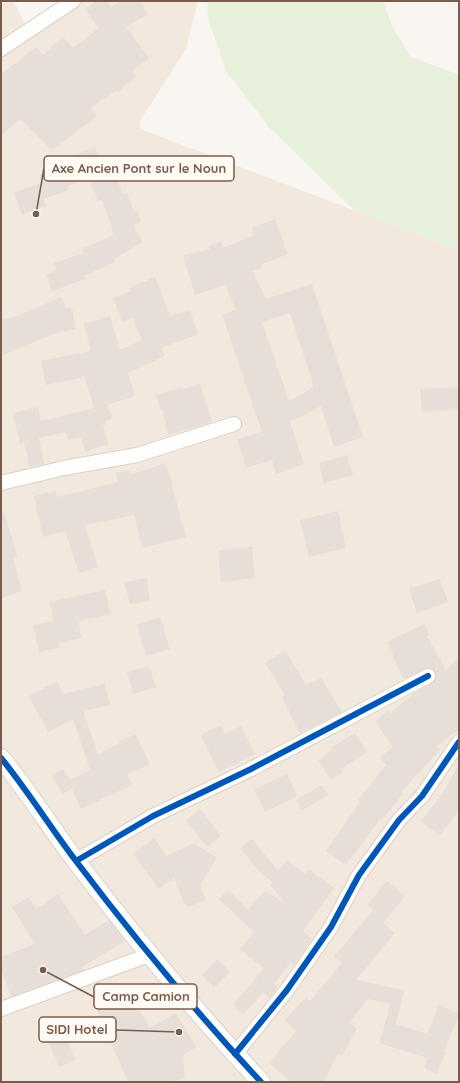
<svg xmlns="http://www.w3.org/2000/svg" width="460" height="1083" viewBox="0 0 460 1083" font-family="Quicksand,sans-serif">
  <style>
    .residential { fill: #f2e8de }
    .green { fill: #e7f0db }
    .building { fill: #e6ded7; fill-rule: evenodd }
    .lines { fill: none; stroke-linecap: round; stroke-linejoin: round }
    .minor-casing { stroke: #d7d1cb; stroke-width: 16 }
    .tertiary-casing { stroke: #d7d1cb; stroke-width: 20 }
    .minor { stroke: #fefefd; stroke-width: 14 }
    .tertiary { stroke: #fefefd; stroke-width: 18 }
    .cycleway-casing { stroke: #fffaf3; stroke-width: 8 }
    .cycleway { stroke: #0057b8; stroke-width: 6 }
    .leader { fill: none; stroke: #7a5c4d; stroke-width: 1.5 }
    .callout-dot { fill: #7a5c4d; stroke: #fffaf3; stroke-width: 1.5 }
    .callout { fill: #fffaf3; stroke: #7a5c4d; stroke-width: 1.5 }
    .callout-label { font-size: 13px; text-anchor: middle; font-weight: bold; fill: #7a5c4d }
  </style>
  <rect width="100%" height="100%" fill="#f9f5f0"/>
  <path class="residential" d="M1,1H14L31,37L66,1H198L186,49L140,121V129L459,250V1082H1Z"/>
  <path class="green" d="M208,1H383L393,28L411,57L459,75V250L355,211L270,128L226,71L207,15Z"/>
  <path class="building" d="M97,1H106L111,7L122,1H140L148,14L126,27L149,58L132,71L136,76L118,92L116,90L91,108L97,116L52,150L20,119L1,136V74L37,47L43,55L63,37L73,48L99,28L85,9Z
    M94,146L111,182L117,180L123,194L127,192L134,212L137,211L141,222L133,225L143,242L115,258L116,261L84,276L85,279L52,291L46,275L57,270L54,263L84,253L82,249L114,235L102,200L98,201L88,177L68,186L69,190L43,199L46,206L22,215L14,193L43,182L40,175L46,173L45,171Z
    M275,219L288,254L260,265L261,268L253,271L266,299L312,284L363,437L334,447L321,406L290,422L304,464L276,474L272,460L246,468L237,439L262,432L222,314L236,310L225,285L195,295L183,255L210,249L209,246L221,241L223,248L254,235L252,228ZM290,313L314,387L289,401L262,322Z
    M155,277L170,316L190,310L198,334L161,348L165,356L128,373L135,396L107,405L113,418L105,421L106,424L103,425L108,444L85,452L81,437L68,440L66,432L39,438L44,464L30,467L24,442L20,443L13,413L38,407L41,421L94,408L85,377L46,385L41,361L91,351L84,324L110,316L120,350L142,340L133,318L122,322L113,298L131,291L130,288Z
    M61,297L66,308L72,307L75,329L58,332L1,356V319L15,317Z
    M200,384L212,422L168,435L163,409L161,410L156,396L181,387L182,389Z
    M459,387V409L422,412L420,389Z
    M347,455L353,475L324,483L319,463Z
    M166,463L186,537L142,548L134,515L85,525L98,567L79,573L65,531L43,537L34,496L56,491L57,497L118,482L116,473L129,470L130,475Z
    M338,511L346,548L309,557L300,520Z
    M1,513H4L15,547L17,557L13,558L22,591L1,598Z
    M252,547L255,578L221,582L218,550Z
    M147,578L150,601L130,604L124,582Z
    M440,579L448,602L417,613L409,589Z
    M105,590L111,614L78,621L82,638L58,643L59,648L39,652L33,625L54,621L49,602Z
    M160,617L170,649L146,656L137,625Z
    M424,624L430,635L427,636L446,670L459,657V730L436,746L440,750L401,792L403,794L382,820L380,819L346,865L326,851L360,802L358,800L386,765L380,757L393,747L375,721L389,710L391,713L413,694L432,683L436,677L433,669L428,668L404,679L393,658L394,657L387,642Z
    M285,650L306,685L321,678L342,712L300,733L282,697L285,695L265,663Z
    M149,666L156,687L133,694L127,672Z
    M57,681L63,694L105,684L110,705L83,711L98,754L120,743L119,741L136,734L150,765L127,774L132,785L81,809L72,788L63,794L52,775L63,769L70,780L90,770L73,719L48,732L29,696Z
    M221,725L225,734L241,726L255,754L219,772L201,735Z
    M355,733L367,752L341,769L343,772L331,780L318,760L332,750L331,748Z
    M459,763V810L440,836L421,821L443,793Z
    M287,774L297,796L265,812L254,790Z
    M322,785L328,795L302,810L296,800Z
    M200,809L221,836L207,847L186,820Z
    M154,838L167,856L194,843L217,858L200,885L206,900L189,907L184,903L174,878L159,889L133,854Z
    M252,839L278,871L287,860L305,874L309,869L334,888L303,931L312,939L294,965L291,962L274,984L278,987L270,998L263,993L243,1014L233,1004L264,969L240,949L254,932L219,899L228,890L248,909L265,891L285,903L270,885L273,883L260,872L240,848Z
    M387,881L405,896L383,923L395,933L356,980L404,990L396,1024L427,1034L439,1005L459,1014L444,1051L446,1052L437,1074L424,1068L428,1058L379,1043L391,1004L368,999L349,1023L357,1028L342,1056L338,1054L324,1082H291L269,1063L296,1031L285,1020L306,997L310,1001L342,963L334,957L373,910L367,905Z
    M58,894L85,935L109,920L125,941L82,967L84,970L11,996L1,967V957L35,944L12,907L29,897L36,909Z
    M218,959L230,972L214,988L202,975Z
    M126,989L150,1028L176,1013L196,1047L183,1055L185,1079L165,1082H128L93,1001Z
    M56,1016L75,1060L59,1067L40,1023Z"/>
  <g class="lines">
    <g class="minor-casing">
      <path id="minor" d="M1,49L73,1
        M1,483L64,468L137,455L234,424
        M76,861L153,816L251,769L428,676
        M1,1009L149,955
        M235,1054L287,990L331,927L359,875L399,820L422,796L459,742"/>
    </g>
    <g class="tertiary-casing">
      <path id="tertiary" d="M1,758C28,791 50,827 76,861C134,938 195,1011 261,1082"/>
    </g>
    <use href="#minor" class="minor"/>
    <use href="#tertiary" class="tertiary"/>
    <g class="cycleway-casing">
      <path id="cycleway" d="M1,758C28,791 50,827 76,861C134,938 195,1011 261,1082
        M76,861L153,816L251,769L428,676
        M235,1054L287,990L331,927L359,875L399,820L422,796L459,742"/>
    </g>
    <use href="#cycleway" class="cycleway"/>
  </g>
  <path class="leader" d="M36 214L44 168M43 970L94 997M179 1032L116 1030"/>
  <g class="callout-dot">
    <circle cx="36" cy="214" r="4"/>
    <circle cx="43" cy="970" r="4"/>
    <circle cx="179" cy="1032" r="4"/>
  </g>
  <g class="callout">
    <rect x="44" y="156" width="190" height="25" rx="4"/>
    <rect x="94" y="984" width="103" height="25" rx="4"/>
    <rect x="39" y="1017" width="77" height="25" rx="4"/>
  </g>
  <g class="callout-label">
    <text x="139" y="173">Axe Ancien Pont sur le Noun</text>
    <text x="146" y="1001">Camp Camion</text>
    <text x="77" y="1034">SIDI Hotel</text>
  </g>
  <rect width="460" height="1083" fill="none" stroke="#7a5c4d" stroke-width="4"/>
</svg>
